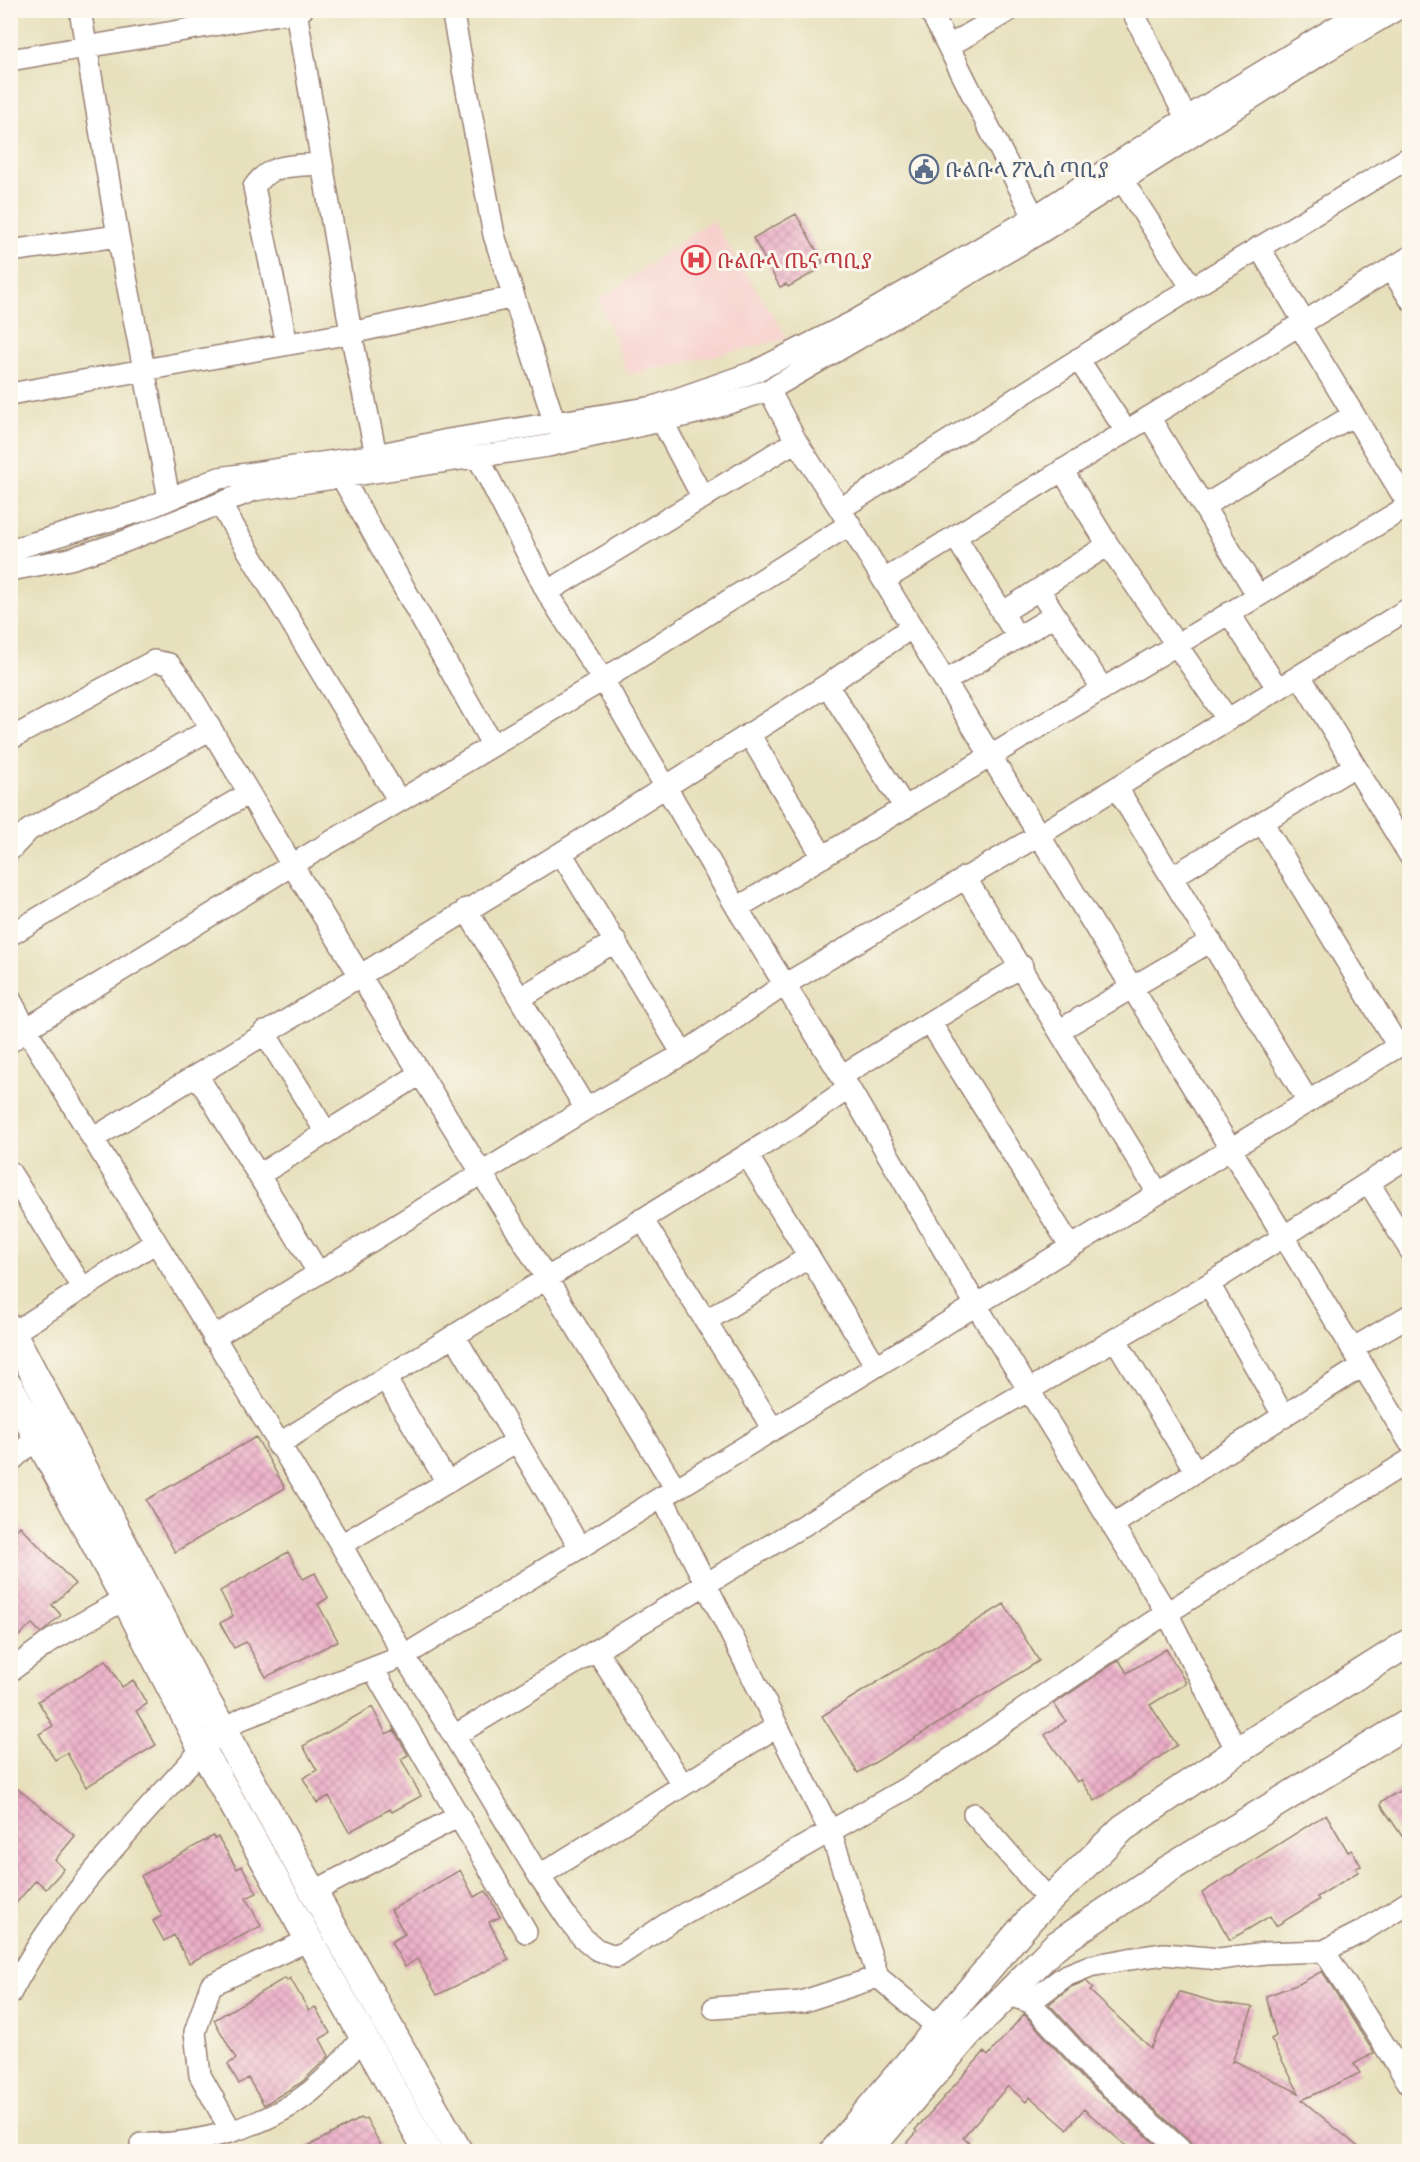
<svg xmlns="http://www.w3.org/2000/svg" width="1420" height="2162" viewBox="0 0 1420 2162" font-family="'EB Garamond','Noto Serif Ethiopic',serif">
  <style>
    .built { fill: #f7d0cd }
    .building { fill: url(#building-cross-hatch) }
    .lines { fill: none; stroke-linecap: round; stroke-linejoin: round }
    .minor-casing { stroke: #988074; stroke-width: 24 }
    .major-casing { stroke: #988074; stroke-width: 30 }
    .minor { stroke: #fff; stroke-width: 21 }
    .major { stroke: #fff; stroke-width: 27 }
    .labels { text-anchor: middle; dominant-baseline: central; stroke-width: 6; stroke-linejoin: round; paint-order: stroke }
    .service-label { font-size: 21px; fill: #4e5e75; stroke: #fbf7ec; text-anchor: start }
    .health-label { font-size: 21px; fill: #be3a42; stroke: #fbf7ec; text-anchor: start }
  </style>
  <defs>
    <pattern id="building-cross-hatch" width="8" height="8" patternUnits="userSpaceOnUse" patternTransform="scale(1.5)"><rect width="8" height="8" fill="#ebacc6"/><path d="M0 0l8 8M0 8l8-8" fill="none" stroke="#c08ba1"/></pattern>
  </defs>
  <rect width="100%" height="100%" fill="#fbf7ec"/>
  <filter id="ink" filterUnits="userSpaceOnUse"><feTurbulence type="fractalNoise" baseFrequency=".0167" numOctaves="2"/><feDisplacementMap in="SourceGraphic" scale="12" xChannelSelector="R" yChannelSelector="G"/><feConvolveMatrix kernelMatrix="1 2 1 2 8 2 1 2 1" color-interpolation-filters="sRGB"/></filter>
  <filter id="wash" filterUnits="userSpaceOnUse"><feTurbulence type="fractalNoise" baseFrequency=".008" numOctaves="4" result="noise"/><feDisplacementMap in="SourceGraphic" scale="24" xChannelSelector="R" yChannelSelector="G"/><feGaussianBlur stdDeviation="1.35" result="paint"/><feColorMatrix in="noise" values="0 0 0 0 0 0 0 0 0 0 0 0 0 0 0 0 0 1.4 0 .05"/><feComposite in="paint" operator="in"/></filter>
  <g filter="url(#wash)">
    <rect width="100%" height="100%" fill="#e7e0bc"/>
    <path class="built" d="M712,220L788,339L628,375L599,300Z"/>
    <g id="blocks">
      <path class="building" d="M796,214L823,262L818,265L820,269L788,287L786,284L780,287L753,238Z
        M256,1437L285,1488L175,1552L146,1500Z
        M20,1526L75,1584L52,1605L61,1615L47,1628L41,1633L32,1624L10,1644V1536Z
        M288,1552L303,1579L315,1573L328,1598L318,1604L338,1641L266,1677L246,1642L234,1648L220,1623L233,1616L220,1591Z
        M1004,1604L1039,1661L858,1773L822,1716Z
        M1166,1649L1186,1683L1150,1705L1177,1745L1095,1801L1081,1780L1077,1782L1045,1735L1066,1721L1054,1704L1119,1660L1127,1673Z
        M106,1660L122,1687L133,1680L147,1704L136,1711L156,1745L86,1787L67,1753L55,1760L39,1734L53,1726L38,1701Z
        M372,1707L386,1734L394,1730L408,1755L401,1759L421,1796L392,1812L390,1809L349,1832L329,1796L317,1803L303,1778L317,1770L303,1746Z
        M10,1782L75,1836L55,1860L64,1869L46,1889L36,1880L10,1910Z
        M1410,1785V1848L1381,1805L1382,1801Z
        M1326,1814L1348,1852L1352,1850L1361,1866L1356,1868L1358,1872L1317,1897L1319,1900L1276,1926L1270,1916L1230,1940L1202,1893Z
        M213,1836L214,1839L218,1837L237,1869L242,1866L257,1893L246,1898L261,1926L189,1963L174,1935L164,1941L153,1921L162,1916L141,1876Z
        M460,1870L474,1897L486,1891L500,1917L489,1922L509,1960L437,1995L417,1959L405,1967L391,1942L405,1934L391,1910Z
        M1322,1971L1374,2053L1354,2064L1360,2073L1302,2100L1363,2151H1195L1192,2143L1102,2062L1049,2004L1071,1987L1086,1981L1093,1988L1090,1991L1151,2048L1180,1992L1215,2002L1253,2007L1232,2062L1235,2061L1299,2093L1271,2039L1276,2036L1266,1996L1299,1984Z
        M285,1978L287,1981L290,1978L309,2011L315,2007L330,2033L320,2039L329,2056L302,2082L264,2105L248,2078L239,2084L228,2064L236,2059L214,2020Z
        M1024,2014L1084,2080L1163,2151H1132L1084,2109L1067,2129L1030,2097L1026,2102L1008,2086L963,2137L969,2142L960,2151H900L917,2132L915,2130L984,2052L988,2056Z
        M361,2118L363,2120L366,2118L384,2151H299Z"/>
    </g>
  </g>
  <g filter="url(#ink)">
    <use href="#blocks" fill-opacity="0" stroke="#988074" stroke-width="1.5"/>
    <g class="lines">
      <g class="minor-casing">
        <path id="minor" d="M80,10L118,236L169,498
          M452,10L494,235L555,424
          M930,10L1034,217
          M1132,10L1186,118
          M296,11L351,333L376,455
          M949,46L1010,10
          M10,60L302,10
          M1122,180L1192,288
          M1259,247L1304,322
          M10,251L118,236
          M1391,269L1410,299
          M1299,325L1410,507
          M287,344L254,187C271,162 295,166 322,164
          M1078,359L1126,431
          M769,390L796,441L840,509L1410,1443
          M10,394L351,333L514,297
          M1149,417L1258,596
          M662,421L703,498
          M478,457L547,592L603,680L737,908L849,1088L976,1305L1167,1613L1237,1751
          M336,467L492,744
          M1062,470L1108,545L1228,720
          M220,504L399,801
          M1204,506L1353,415
          M840,509L1192,288L1410,157
          M955,536L1010,625
          M10,550L141,511L219,478L376,455L448,440L654,407L754,372L853,322L1034,217L1186,118L1364,10
          M10,570L70,559L123,542L254,490L548,446L701,412L769,390L1041,232L1326,51L1396,10
          M884,580L1410,257
          M1039,590L1102,688
          M547,592L796,441
          M1002,613L1108,545
          M1229,613L1278,689
          M1300,676L1410,856
          M946,681L1055,615
          M827,685L905,808
          M749,734L823,857
          M10,739L154,661L169,664L181,679L292,865L676,1489L662,1497L831,1833L878,1977L939,2028
          M1117,788L1308,1101
          M1262,822L1398,1046
          M10,850L29,830L211,729
          M561,853L683,1054
          M965,877L1158,1193
          M1172,877L1355,766
          M737,908L1410,505
          M466,909L586,1109
          M10,935L249,793
          M520,998L616,941
          M10,999L26,1029L10,1042
          M930,1022L1071,1247
          M1060,1030L1211,941
          M264,1032L326,1132
          M197,1075L318,1272
          M841,1076L1022,966
          M94,1138L561,853L827,685L912,627
          M747,1155L876,1366
          M10,1172L83,1289
          M259,1175L420,1074
          M1369,1183L1410,1250
          M642,1219L773,1429
          M1209,1284L1284,1417
          M706,1321L809,1257
          M13,1333L156,1242
          M454,1335L580,1548
          M213,1338L586,1109L683,1054L784,985L1039,835L1410,608
          M1115,1339L1196,1472
          M1352,1349L1410,1315
          M385,1378L447,1482
          M277,1445L792,1127L849,1088
          M10,1462L36,1438
          M676,1489L1410,1039
          M662,1497L404,1656L454,1736L973,1423L1209,1284L1410,1156
          M1112,1525L1362,1366
          M341,1545L517,1441
          M596,1650L683,1785
          M373,1669L526,1932
          M10,1671L52,1640L125,1599
          M454,1736L539,1876L568,1919L582,1937L596,1949L617,1957L665,1925L912,1785L1148,1625L1410,1460
          M974,1814L1049,1900
          M539,1876L776,1727
          M313,1892L459,1816
          M1324,1951L1363,1931L1410,1901
          M10,1994C58,1901 133,1827 202,1749L224,1729L244,1718L404,1656L341,1545L26,1029L292,865L603,680L850,524
          M1006,1994L1030,2002L1065,1976L1090,1966L1129,1959L1164,1954L1220,1959L1265,1953L1324,1951L1410,2085
          M1030,2002L1093,2071L1183,2152
          M714,2008L801,2002L878,1977
          M231,2131L200,2075L195,2032L211,1985L309,1940
          M141,2144C196,2146 266,2127 310,2092C330,2076 347,2056 364,2036"/>
      </g>
      <g class="major-casing">
        <path id="major" d="M10,1328L194,1678L459,2152
          M10,1387L125,1599L202,1749L428,2152
          M833,2152L1031,1918L1123,1828L1237,1751L1410,1642
          M867,2152L968,2034L1055,1946L1167,1870L1410,1722"/>
      </g>
      <use href="#minor" class="minor"/>
      <use href="#major" class="major"/>
    </g>
  </g>
  <defs>
    <g id="civic-ring" transform="scale(1.5)"><circle r="9.5" fill="#fbf7ec" stroke="#5c6f8a" stroke-width="1.5"/><path d="M-.6-6.5H3V-4.5H.6V-3L4-1V1h2V6H-6V1h2V-1L-.6-3ZM-1.2 2.5V6h2.4V2.5Z" fill="#5c6f8a"/></g>
    <g id="hospital-ring" transform="scale(1.5)"><circle r="9.5" fill="#fbf7ec" stroke="#e0444e" stroke-width="1.5"/><path d="M-5-5h3v3.5h4V-5h3V5h-3V1.5h-4V5h-3Z" fill="#e0444e"/></g>
  </defs>
  <g fill-rule="evenodd">
    <use href="#civic-ring" x="924" y="169"/>
    <use href="#hospital-ring" x="696" y="260"/>
  </g>
  <g class="labels">
    <g class="service-label">
      <text x="945" y="169">ቡልቡላ ፖሊስ ጣቢያ</text>
    </g>
    <g class="health-label">
      <text x="717" y="260">ቡልቡላ ጤና ጣቢያ</text>
    </g>
  </g>
  <rect width="1420" height="2162" fill="none" stroke="#fbf7ec" stroke-width="36"/>
</svg>
